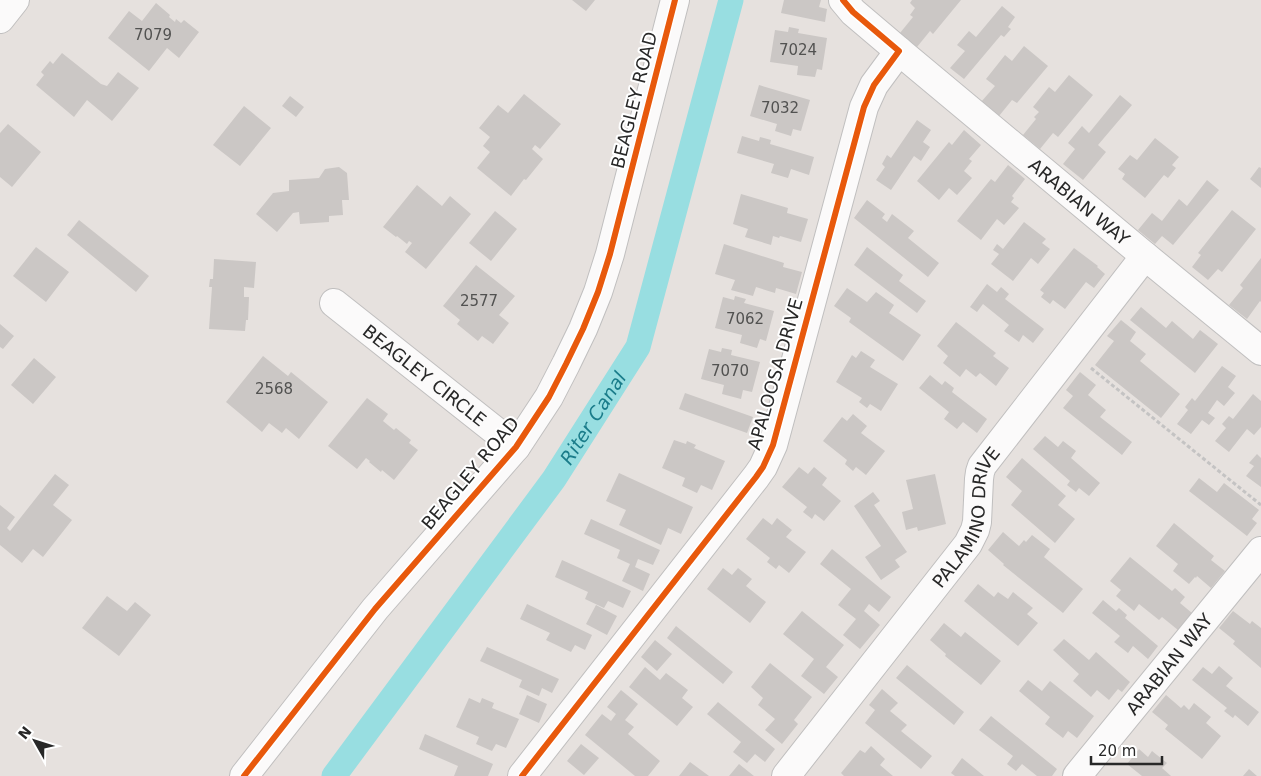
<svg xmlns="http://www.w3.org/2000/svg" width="1261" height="776" viewBox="0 0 1261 776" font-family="'DejaVu Sans',sans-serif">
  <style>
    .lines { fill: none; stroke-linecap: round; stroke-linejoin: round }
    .canal { stroke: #98dee1; stroke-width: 25 }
    .building { fill: #cbc7c5 }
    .minor-casing { stroke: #c0bfbf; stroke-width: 30 }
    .path { stroke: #c4c3c3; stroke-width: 3; stroke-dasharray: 4 2.5; stroke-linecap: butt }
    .minor { stroke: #fbfafa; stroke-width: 28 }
    .cycleway-casing { stroke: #fff; stroke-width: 9 }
    .cycleway { stroke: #e8590c; stroke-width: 6 }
    .labels { text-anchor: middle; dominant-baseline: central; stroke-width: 4; stroke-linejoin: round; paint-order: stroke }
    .number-label { font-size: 15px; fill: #525251 }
    .street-label { font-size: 18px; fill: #282828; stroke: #fff }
    .water-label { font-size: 19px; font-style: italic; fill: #1a7c8a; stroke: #fff }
  </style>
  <rect width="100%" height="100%" fill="#e6e1de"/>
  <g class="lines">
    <path class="canal" id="s1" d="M334,776L554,479L638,347L731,0"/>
  </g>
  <path class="building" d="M572,0H595L586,11Z
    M784,0H821L819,7L827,9L825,22L781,13Z
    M912,0H961L933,34L930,31L917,47L900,33L913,17L910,15L915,8L910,3Z
    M156,3L170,15L169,17L175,22L176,19L181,23L184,20L199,32L179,58L167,48L149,71L108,38L129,11L142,21Z
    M1002,6L1015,17L1008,27L1011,29L1004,37L1001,35L964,79L950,68L965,51L957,45L969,31L976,37Z
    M789,27L799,29L798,33L827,38L822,70L817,69L815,77L797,75L798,66L770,62L775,30L788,32Z
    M1024,46L1048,66L1017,103L1012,100L999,116L981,102L995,86L986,79L1005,55L1012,61Z
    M62,53L101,84L107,86L118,72L139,88L112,121L87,100L74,117L36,85L44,75L41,72L50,61L53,64Z
    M1069,75L1093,95L1058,137L1053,133L1040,149L1023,135L1036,119L1034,117L1039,112L1033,107L1049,87L1055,92Z
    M759,85L810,100L801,131L793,129L791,136L775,131L777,124L750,116Z
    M524,94L561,124L540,149L535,145L532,149L543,159L526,180L524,179L511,196L477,168L490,152L483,146L490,137L479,128L498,105L508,113Z
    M1120,95L1132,105L1098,145L1106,152L1083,180L1063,164L1075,149L1068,143L1082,126L1089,133Z
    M290,96L304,107L296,117L282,106Z
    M244,106L271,128L240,166L213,145Z
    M917,120L931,130L923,142L930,147L921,161L914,156L891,190L876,180L885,167L882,164L887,155L891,158Z
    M8,124L41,152L12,187L0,177V133Z
    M964,130L981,145L969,159L972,161L964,171L972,178L957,195L949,188L939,200L917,181L949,142L952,145Z
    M742,136L759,141L760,137L771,140L770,144L814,157L809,175L791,169L788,178L771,173L774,164L737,153Z
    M1155,138L1179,157L1172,165L1176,168L1168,178L1164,175L1145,198L1122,179L1125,174L1118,169L1130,155L1137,160Z
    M1008,165L1025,179L1012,196L1014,198L1011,202L1019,208L1004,225L997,219L981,240L957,221L991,179L995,182Z
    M339,167L347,173L349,200H342L343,215L329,216V222L300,224L299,212L293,213L277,232L256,214L273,193L289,191V180L319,178L325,169Z
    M1259,167L1261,168V188L1250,179Z
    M1207,180L1219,190L1173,245L1162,236L1155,244L1138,230L1152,213L1162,221L1179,199L1187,206Z
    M417,185L442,206L450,196L471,214L426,269L405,252L412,243L409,241L407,244L397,236L396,237L383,227Z
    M741,194L788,208L787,213L808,219L801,242L780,236L779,238L773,236L771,245L745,237L748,229L733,224Z
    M867,200L885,214L882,218L887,222L892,214L914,231L908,238L939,263L928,277L854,218Z
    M1232,210L1256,229L1222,272L1218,269L1208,280L1192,267L1201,255L1198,253Z
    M495,211L517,229L491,261L469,243Z
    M79,220L149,276L136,292L67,235Z
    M1024,222L1046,239L1042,243L1050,249L1038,264L1031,258L1013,281L991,264L999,254L993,250L997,244L1003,249Z
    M724,244L784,263L783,267L802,272L796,294L776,288L775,293L756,287L753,296L731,290L735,280L715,274Z
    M36,247L69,272L46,302L13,276Z
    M867,247L903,275L899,281L926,301L917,313L854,265Z
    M1074,248L1098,266L1097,267L1105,274L1094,288L1086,282L1065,309L1053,300L1050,304L1041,297L1044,293L1040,290Z
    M1261,258V302L1260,301L1247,319L1229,305L1243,288L1240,285Z
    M214,259L256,262L254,288L244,287V297H249L248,320H246L245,331L209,329L212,287H209L210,279H213Z
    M476,265L515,296L499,315L509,323L493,344L482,336L478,341L457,324L460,320L443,306Z
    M987,284L997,292L1001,287L1009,294L1005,299L1044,329L1033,343L1023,335L1019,342L1004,331L1009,325L983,304L977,312L970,307Z
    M847,288L867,302L876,292L894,305L889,313L921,335L903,361L849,322L851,318L834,306Z
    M735,296L746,299L744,303L774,311L766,341L760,339L757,348L740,343L742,335L715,328L723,297L734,300Z
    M1141,307L1166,328L1172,321L1193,339L1200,330L1218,344L1195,373L1130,320Z
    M1121,320L1136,332L1130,341L1146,354L1140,361L1180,394L1161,418L1095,365L1114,341L1107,336Z
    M956,322L996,353L993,356L1009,368L996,386L980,373L976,377L966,369L960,377L943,363L948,356L937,346Z
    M0,324L14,336L3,349L0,347Z
    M722,348L732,350L731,355L760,362L752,392L743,390L741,399L722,394L724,385L701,379L709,349L721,352Z
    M861,351L875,360L870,367L898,384L881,411L870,404L867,408L859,402L862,398L836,382L852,355L856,358Z
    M263,356L288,376L291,372L328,402L299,439L286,428L282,433L269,423L262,432L226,402Z
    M34,358L56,377L33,404L11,385Z
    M1222,366L1236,376L1228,387L1235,393L1224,406L1217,400L1208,413L1215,418L1209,425L1202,420L1191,434L1177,424L1188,410L1185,407L1192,398L1195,401Z
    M1080,372L1096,385L1088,395L1106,410L1100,417L1132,442L1122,455L1063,408L1073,396L1066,390Z
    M930,375L942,385L945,381L954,388L952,392L987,419L977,433L963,422L957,429L944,419L949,412L919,388Z
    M685,393L753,417L747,433L679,409Z
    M1253,394L1261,401V427L1254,435L1247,429L1229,452L1215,441L1226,428L1222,424L1229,416L1233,419Z
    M367,398L388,414L383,421L394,430L396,428L411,440L409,443L418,450L394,480L382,470L381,472L369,462L370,461L366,458L357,469L328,446Z
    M853,414L867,426L861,433L885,451L866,475L856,467L853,471L845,464L847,460L823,441L842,417L847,421Z
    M1045,436L1058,447L1063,441L1076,451L1071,458L1100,483L1089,496L1079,488L1076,492L1067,485L1070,481L1033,449Z
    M674,440L686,444L687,441L696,445L694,448L725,461L712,490L701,485L697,493L682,486L685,478L662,468Z
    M1257,454L1261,458V487L1246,476L1254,466L1249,463Z
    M1022,458L1066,496L1058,505L1075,519L1055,543L1011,505L1022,491L1006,477Z
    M799,467L808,474L814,467L827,478L822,485L841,501L824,521L815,514L812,519L803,512L807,507L782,487Z
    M619,473L693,507L681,534L668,528L661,545L619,525L626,510L606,501Z
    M55,474L69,485L53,505L72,520L43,557L33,549L22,563L0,545V505L15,517L7,528L10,531Z
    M935,474L946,524L918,531L917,527L906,530L902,512L913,509L906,480Z
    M1199,478L1217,492L1224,483L1259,510L1252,519L1257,523L1247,536L1189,491Z
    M873,492L880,501L874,505L907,552L895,560L900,567L881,580L865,557L881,546L854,506Z
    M763,518L772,525L777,518L792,530L786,537L806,552L789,573L779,565L776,569L767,562L770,558L746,539Z
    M591,519L660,550L653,565L638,559L635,567L650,574L643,591L622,581L630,564L617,558L620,550L584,534Z
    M1174,523L1214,556L1211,560L1225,571L1211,588L1197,576L1196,578L1195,577L1189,584L1173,571L1178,564L1156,546Z
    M1003,532L1019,546L1024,540L1026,542L1032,535L1050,549L1044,557L1083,589L1063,613L1003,565L1004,564L988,550Z
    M832,549L891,597L879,612L869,604L864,611L880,625L860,649L843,635L856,619L838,605L851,589L820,564Z
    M1130,557L1172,591L1175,588L1185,597L1180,603L1192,613L1178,630L1162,617L1159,620L1139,604L1134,611L1116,596L1121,590L1110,581Z
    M562,560L631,591L623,608L608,601L604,608L585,599L588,592L555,577Z
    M723,568L732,575L738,568L752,579L746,586L766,602L750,623L707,589Z
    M978,584L994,597L998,592L1008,599L1013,592L1033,608L1027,614L1038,623L1018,646L964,601Z
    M107,596L127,611L135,602L151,615L119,656L82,628Z
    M1103,600L1116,611L1119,608L1127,615L1125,618L1158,646L1148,659L1133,646L1128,653L1114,642L1120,636L1092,613Z
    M527,604L592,635L585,650L575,645L571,652L546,640L550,633L520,619Z
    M596,605L617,616L607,635L586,624Z
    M802,611L844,645L826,667L838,677L824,694L801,676L814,659L783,634Z
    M1233,611L1250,624L1252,621L1261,628V668L1233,644L1235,641L1219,628Z
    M944,623L961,637L965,632L1001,661L981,685L945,656L946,654L930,640Z
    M676,626L733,672L723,684L667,638Z
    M1064,639L1089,660L1096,652L1130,682L1122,692L1118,689L1109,700L1097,690L1091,697L1073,681L1079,674L1053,650Z
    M655,640L672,654L657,671L641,657Z
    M487,647L559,679L552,693L542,688L539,696L519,687L522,680L480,661Z
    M770,663L812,697L794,720L798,724L782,744L765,730L775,719L758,705L763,698L751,687Z
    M907,665L964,712L954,725L896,678Z
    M1219,666L1233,678L1226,686L1259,712L1248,726L1235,715L1233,718L1224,711L1227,708L1192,680L1203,667L1212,674Z
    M645,667L660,680L666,673L688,690L682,698L693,707L677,726L629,687Z
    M1028,680L1042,691L1050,681L1094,716L1077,738L1068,731L1063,738L1045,724L1050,717L1019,691Z
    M882,689L898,703L890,711L907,725L901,731L932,756L921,769L865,723L875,710L869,705Z
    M621,690L638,704L625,720L634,727L628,734L660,761L648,776H635L585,735L602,714L611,721L616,714L607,707Z
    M527,695L547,704L539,723L519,714Z
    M1166,695L1181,708L1184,705L1189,710L1194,703L1211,717L1206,723L1221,736L1202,759L1165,729L1168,725L1152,712Z
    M469,698L480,703L482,698L494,703L492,708L519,719L506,748L496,744L492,751L476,744L479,737L456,727Z
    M718,702L775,749L765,762L755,754L747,763L733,752L741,742L707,714Z
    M991,716L1057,769L1052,776H1037L1022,764L1016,771L1007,764L1013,756L979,730Z
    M425,734L493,764L488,776H454L458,766L419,749Z
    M581,744L599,758L584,775L567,761Z
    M871,746L885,759L880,765L893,776H844L841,773L860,750L865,753Z
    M1139,749L1148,757L1152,751L1167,763L1162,768L1171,776H1142L1127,764Z
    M962,758L984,776H955L951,773Z
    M690,762L709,776H679Z
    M739,764L754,776H729Z
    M1249,769L1257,776H1243Z"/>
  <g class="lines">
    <g class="minor-casing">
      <g id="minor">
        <path d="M0,19L15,0"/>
        <path id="s2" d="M899,51L1145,256L1261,351"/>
        <path id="s3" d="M334,303L516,447"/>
        <path d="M244,776L375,609L516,447L549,397L566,364L583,329L598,292L610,254L675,0"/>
        <path d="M522,776L756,477L763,467L773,445L864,107L874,85L899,51L853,12L843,0"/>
        <path id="s4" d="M786,776L968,544L975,530L977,522L979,479L980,472L982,466L1145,256"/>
        <path id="s5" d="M1077,776L1261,551"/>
      </g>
    </g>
    <path class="path" d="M1091,368L1261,505"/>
    <use href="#minor" class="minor"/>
    <g class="cycleway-casing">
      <path id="cycleway" d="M244,776L375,609L516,447L549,397L566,364L583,329L598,292L610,254L675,0
        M522,776L756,477L763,467L773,445L864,107L874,85L899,51L853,12L843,0"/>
    </g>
    <use href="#cycleway" class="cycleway"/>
  </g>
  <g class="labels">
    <g class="number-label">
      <text x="153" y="35">7079</text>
      <text x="798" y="50">7024</text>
      <text x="780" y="108">7032</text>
      <text x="479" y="301">2577</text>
      <text x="745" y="319">7062</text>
      <text x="730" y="371">7070</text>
      <text x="274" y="389">2568</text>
    </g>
    <g class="street-label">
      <text transform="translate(634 100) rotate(-76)">BEAGLEY ROAD</text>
      <text stroke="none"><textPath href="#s2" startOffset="235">ARABIAN WAY</textPath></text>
      <text transform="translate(775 374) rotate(-74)">APALOOSA DRIVE</text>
      <text stroke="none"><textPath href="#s3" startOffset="116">BEAGLEY CIRCLE</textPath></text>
      <text transform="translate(470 473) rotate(-50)">BEAGLEY ROAD</text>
      <text stroke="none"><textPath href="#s4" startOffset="320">PALAMINO DRIVE</textPath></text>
      <text stroke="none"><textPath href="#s5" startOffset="145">ARABIAN WAY</textPath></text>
    </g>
    <g class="water-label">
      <text stroke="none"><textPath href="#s1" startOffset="442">Riter Canal</textPath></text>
    </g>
  </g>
  <g transform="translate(35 741) rotate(309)" stroke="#ffffff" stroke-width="4" paint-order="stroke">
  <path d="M0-4L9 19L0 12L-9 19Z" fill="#282828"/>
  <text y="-8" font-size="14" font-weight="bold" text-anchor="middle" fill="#282828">N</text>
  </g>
  <path d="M1091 756v8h71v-8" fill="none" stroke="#282828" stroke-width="2.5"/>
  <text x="1098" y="756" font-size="15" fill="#282828" stroke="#ffffff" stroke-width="4" paint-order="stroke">20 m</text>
</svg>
